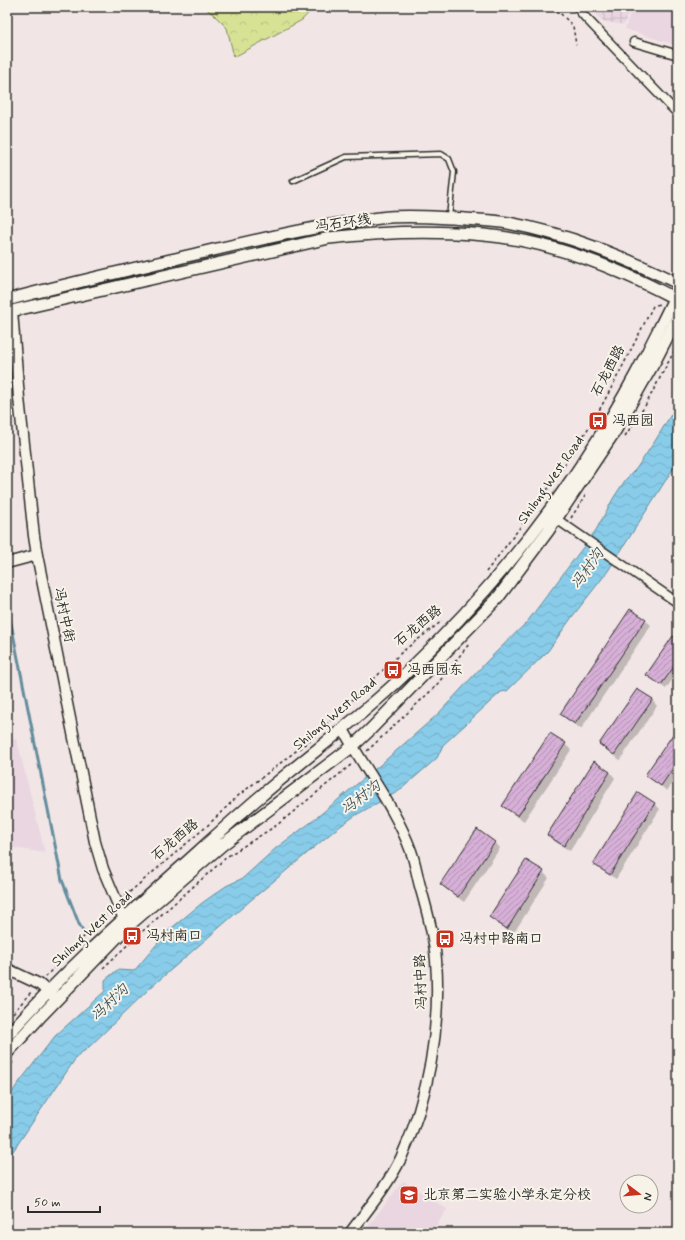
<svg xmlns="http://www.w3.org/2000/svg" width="685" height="1240" viewBox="0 0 685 1240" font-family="Mynerve,'LXGW WenKai TC',sans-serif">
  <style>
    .built { fill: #e9d6e1 }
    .industrial { fill: url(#industrial-grid) }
    .forest { fill: url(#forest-crowns); stroke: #818660 }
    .water { fill: url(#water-waves); stroke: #638c9d }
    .shadow { fill: #0003 }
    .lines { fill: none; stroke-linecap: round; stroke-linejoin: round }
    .stream { stroke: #638c9d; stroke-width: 3 }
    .building { fill: url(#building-hatch); stroke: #2b2b2b }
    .service-casing { stroke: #2b2b2b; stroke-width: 7 }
    .minor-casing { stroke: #2b2b2b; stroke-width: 11 }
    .tertiary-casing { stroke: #2b2b2b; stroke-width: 13 }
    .secondary-casing { stroke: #2b2b2b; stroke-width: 14 }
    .path { stroke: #2b2b2b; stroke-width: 1.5; stroke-dasharray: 3 3; stroke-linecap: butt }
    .service { stroke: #f7f3e8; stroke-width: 4 }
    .minor { stroke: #f7f3e8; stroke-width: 8 }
    .tertiary { stroke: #f7f3e8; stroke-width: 10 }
    .secondary { stroke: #f7f3e8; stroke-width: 11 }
    .labels { text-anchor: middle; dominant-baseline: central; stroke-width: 4; stroke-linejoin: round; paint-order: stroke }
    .street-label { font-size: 14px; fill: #2b2b2b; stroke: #f7f3e8 }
    .poi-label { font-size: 14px; fill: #2b2b2b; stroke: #f7f3e8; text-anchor: start }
    .water-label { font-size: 15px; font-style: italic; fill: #42535a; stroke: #f7f3e8 }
  </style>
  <defs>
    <pattern id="industrial-grid" width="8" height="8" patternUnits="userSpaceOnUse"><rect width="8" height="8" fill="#e9d6e1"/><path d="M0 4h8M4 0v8" fill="none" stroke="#c8b8c1"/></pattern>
    <pattern id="forest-crowns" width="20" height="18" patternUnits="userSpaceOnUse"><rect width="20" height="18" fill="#d7e295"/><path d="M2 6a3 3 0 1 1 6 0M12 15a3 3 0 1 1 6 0" fill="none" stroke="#b9c281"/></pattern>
    <pattern id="water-waves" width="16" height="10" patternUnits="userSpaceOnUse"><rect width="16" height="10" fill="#88cce9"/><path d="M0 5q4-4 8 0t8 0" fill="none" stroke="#76afc8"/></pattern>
    <pattern id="building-hatch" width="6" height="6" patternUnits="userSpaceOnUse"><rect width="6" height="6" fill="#d7b0d7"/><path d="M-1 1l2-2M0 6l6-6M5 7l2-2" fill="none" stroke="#af8faf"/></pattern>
  </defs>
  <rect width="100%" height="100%" fill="#f1e6e5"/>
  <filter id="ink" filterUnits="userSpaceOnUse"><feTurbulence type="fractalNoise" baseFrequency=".025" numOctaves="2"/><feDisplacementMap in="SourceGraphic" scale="8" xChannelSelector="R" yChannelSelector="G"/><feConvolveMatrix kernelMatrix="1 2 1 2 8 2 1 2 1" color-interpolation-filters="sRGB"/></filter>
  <g filter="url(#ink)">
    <path class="built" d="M632,7H678V46L625,29Z
      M7,737L17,740L45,853L7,847Z
      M403,1181L447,1209L431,1233H363Z"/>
    <path class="industrial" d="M597,7H630L624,25L605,22L597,16Z"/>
    <path class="forest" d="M204,7H314L302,20L234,57L227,28L214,15Z"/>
    <path class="water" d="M678,403V461L608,571L572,617L548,651L507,691L501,692L443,745L437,758L399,791L356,815L335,830L251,900L149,989L87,1049L78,1055L7,1160V1100L17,1085L55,1036L105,991V980L117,970L134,971L168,931L202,903L226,886L243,878L276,848L310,823L380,765L438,714L488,660L527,622L596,530L614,497L626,479L636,469L655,441Z"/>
    <path class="shadow" d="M645,620L651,625L581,729L566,719L561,713Z
      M678,641V671L666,689L652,679Z
      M652,700L657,706L620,760L600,744Z
      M678,729V774L667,791L647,775Z
      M565,744L571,750L524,821L509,811L504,806Z
      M595,763L610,772L615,778L570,851L554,841L549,835Z
      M655,804L660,809L616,879L600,869L595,864Z
      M495,842L500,848L464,902L447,890L441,884Z
      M526,861L543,872L549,878L513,934L496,923L491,917Z"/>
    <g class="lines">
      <path class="stream" d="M7,603L62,880L79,924L83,931"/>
    </g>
    <path class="building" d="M630,609L646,619L575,724L560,714Z
      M673,636L678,640V661L661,685L646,675Z
      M637,689L653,699L614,755L599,744Z
      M678,727V761L661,786L645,775Z
      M550,733L566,743L518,816L502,806Z
      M594,761L610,772L564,846L547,835Z
      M638,792L655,803L610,875L593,864Z
      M477,829L495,842L458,897L440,884Z
      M526,860L544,871L507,929L489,917Z"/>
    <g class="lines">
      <g class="service-casing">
        <path id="service" d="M293,181L346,157L441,154L449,159L454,172L449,217"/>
      </g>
      <g class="minor-casing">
        <path id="minor" d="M579,7V10L585,17L678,114
          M634,42L678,55
          M552,516L678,603"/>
      </g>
      <g class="tertiary-casing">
        <path id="tertiary" d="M12,311L19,398L34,536L37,555L95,842L103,869L124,919
          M7,563L37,555
          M343,729C365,770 395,807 411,851C415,862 417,875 420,886C427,910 434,935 436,960C441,1027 429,1097 401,1158C388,1185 368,1209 350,1233
          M7,969L39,984L53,996"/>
      </g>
      <g class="secondary-casing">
        <path id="secondary" d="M7,300C70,283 133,269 196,254C257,240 318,225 380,218C404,215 429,217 453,218C471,220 490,220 508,223C568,234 623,257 678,283
          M7,312L329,238C381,232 432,230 484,235C552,241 618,268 678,300
          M7,1036C57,979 114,927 171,876C202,849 231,821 262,795C309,755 358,719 402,677C501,583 585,474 647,353C657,332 669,311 678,289
          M7,1053L40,1017L127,927L222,845L353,746L370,730L497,599L548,531L615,431L656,359L678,316"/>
      </g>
      <path class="path" d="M551,7L556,9L573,26L576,45
        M625,436L645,406L678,344
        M571,518L587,493
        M486,572C527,519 567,465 601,407C619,374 636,340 653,306L660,304
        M367,751L435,687L469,644
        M125,896L207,826L239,795L309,741L403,651L442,621
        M103,968L136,937L228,856L277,825L352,764
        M45,977L110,910
        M13,1013L31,992
        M7,1069L14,1061"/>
      <use href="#service" class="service"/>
      <use href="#minor" class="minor"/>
      <use href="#tertiary" class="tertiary"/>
      <use href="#secondary" class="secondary"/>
    </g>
  </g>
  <defs>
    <g id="bus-square" transform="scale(1)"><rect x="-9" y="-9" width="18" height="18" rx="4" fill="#c8321e" stroke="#f7f3e8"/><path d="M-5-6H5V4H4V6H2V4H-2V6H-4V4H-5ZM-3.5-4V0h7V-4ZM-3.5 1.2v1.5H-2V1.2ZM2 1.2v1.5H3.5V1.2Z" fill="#fff"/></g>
    <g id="school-square" transform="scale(1)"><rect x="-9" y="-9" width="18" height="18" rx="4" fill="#c8321e" stroke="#f7f3e8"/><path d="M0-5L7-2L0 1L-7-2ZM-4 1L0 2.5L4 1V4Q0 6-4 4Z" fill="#fff"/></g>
  </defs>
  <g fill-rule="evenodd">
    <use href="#bus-square" x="598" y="421"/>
    <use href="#bus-square" x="393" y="670"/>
    <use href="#bus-square" x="132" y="936"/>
    <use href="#bus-square" x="445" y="939"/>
    <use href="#school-square" x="409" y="1195"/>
  </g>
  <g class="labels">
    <g class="street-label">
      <text transform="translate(343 223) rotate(-8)">冯石环线</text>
      <text transform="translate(608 371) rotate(-62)">石龙西路</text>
      <text transform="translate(551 480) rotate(-55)">Shilong West Road</text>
      <text transform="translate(64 615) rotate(78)">冯村中街</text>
      <text transform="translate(418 626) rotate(-39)">石龙西路</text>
      <text transform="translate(335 714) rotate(-40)">Shilong West Road</text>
      <text transform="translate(175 840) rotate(-40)">石龙西路</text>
      <text transform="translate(92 929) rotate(-43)">Shilong West Road</text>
      <text transform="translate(421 982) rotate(-92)">冯村中路</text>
    </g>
    <g class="poi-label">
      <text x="612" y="421">冯西园</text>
      <text x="407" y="670">冯西园东</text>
      <text x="146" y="936">冯村南口</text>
      <text x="459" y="939">冯村中路南口</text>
      <text x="423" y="1195">北京第二实验小学永定分校</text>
    </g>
    <g class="water-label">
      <text transform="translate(588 569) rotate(-55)">冯村沟</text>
      <text transform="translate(361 798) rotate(-37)">冯村沟</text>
      <text transform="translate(110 1003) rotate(-44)">冯村沟</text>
    </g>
  </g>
  <rect width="685" height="1240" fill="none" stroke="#f7f3e8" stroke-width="24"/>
  <rect x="12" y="12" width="661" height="1216" fill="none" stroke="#2b2b2b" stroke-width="1.5" filter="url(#ink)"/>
  <g transform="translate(639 1194) rotate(106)"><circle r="19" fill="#f7f3e8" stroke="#a5a39c"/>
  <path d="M0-3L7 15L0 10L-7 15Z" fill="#c8321e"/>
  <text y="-6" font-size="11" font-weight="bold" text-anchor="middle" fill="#2b2b2b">N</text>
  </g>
  <path d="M28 1206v6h72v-6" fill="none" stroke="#2b2b2b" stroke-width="2"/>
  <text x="34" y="1206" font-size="12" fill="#2b2b2b" stroke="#f7f3e8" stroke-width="3" paint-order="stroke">50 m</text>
</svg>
